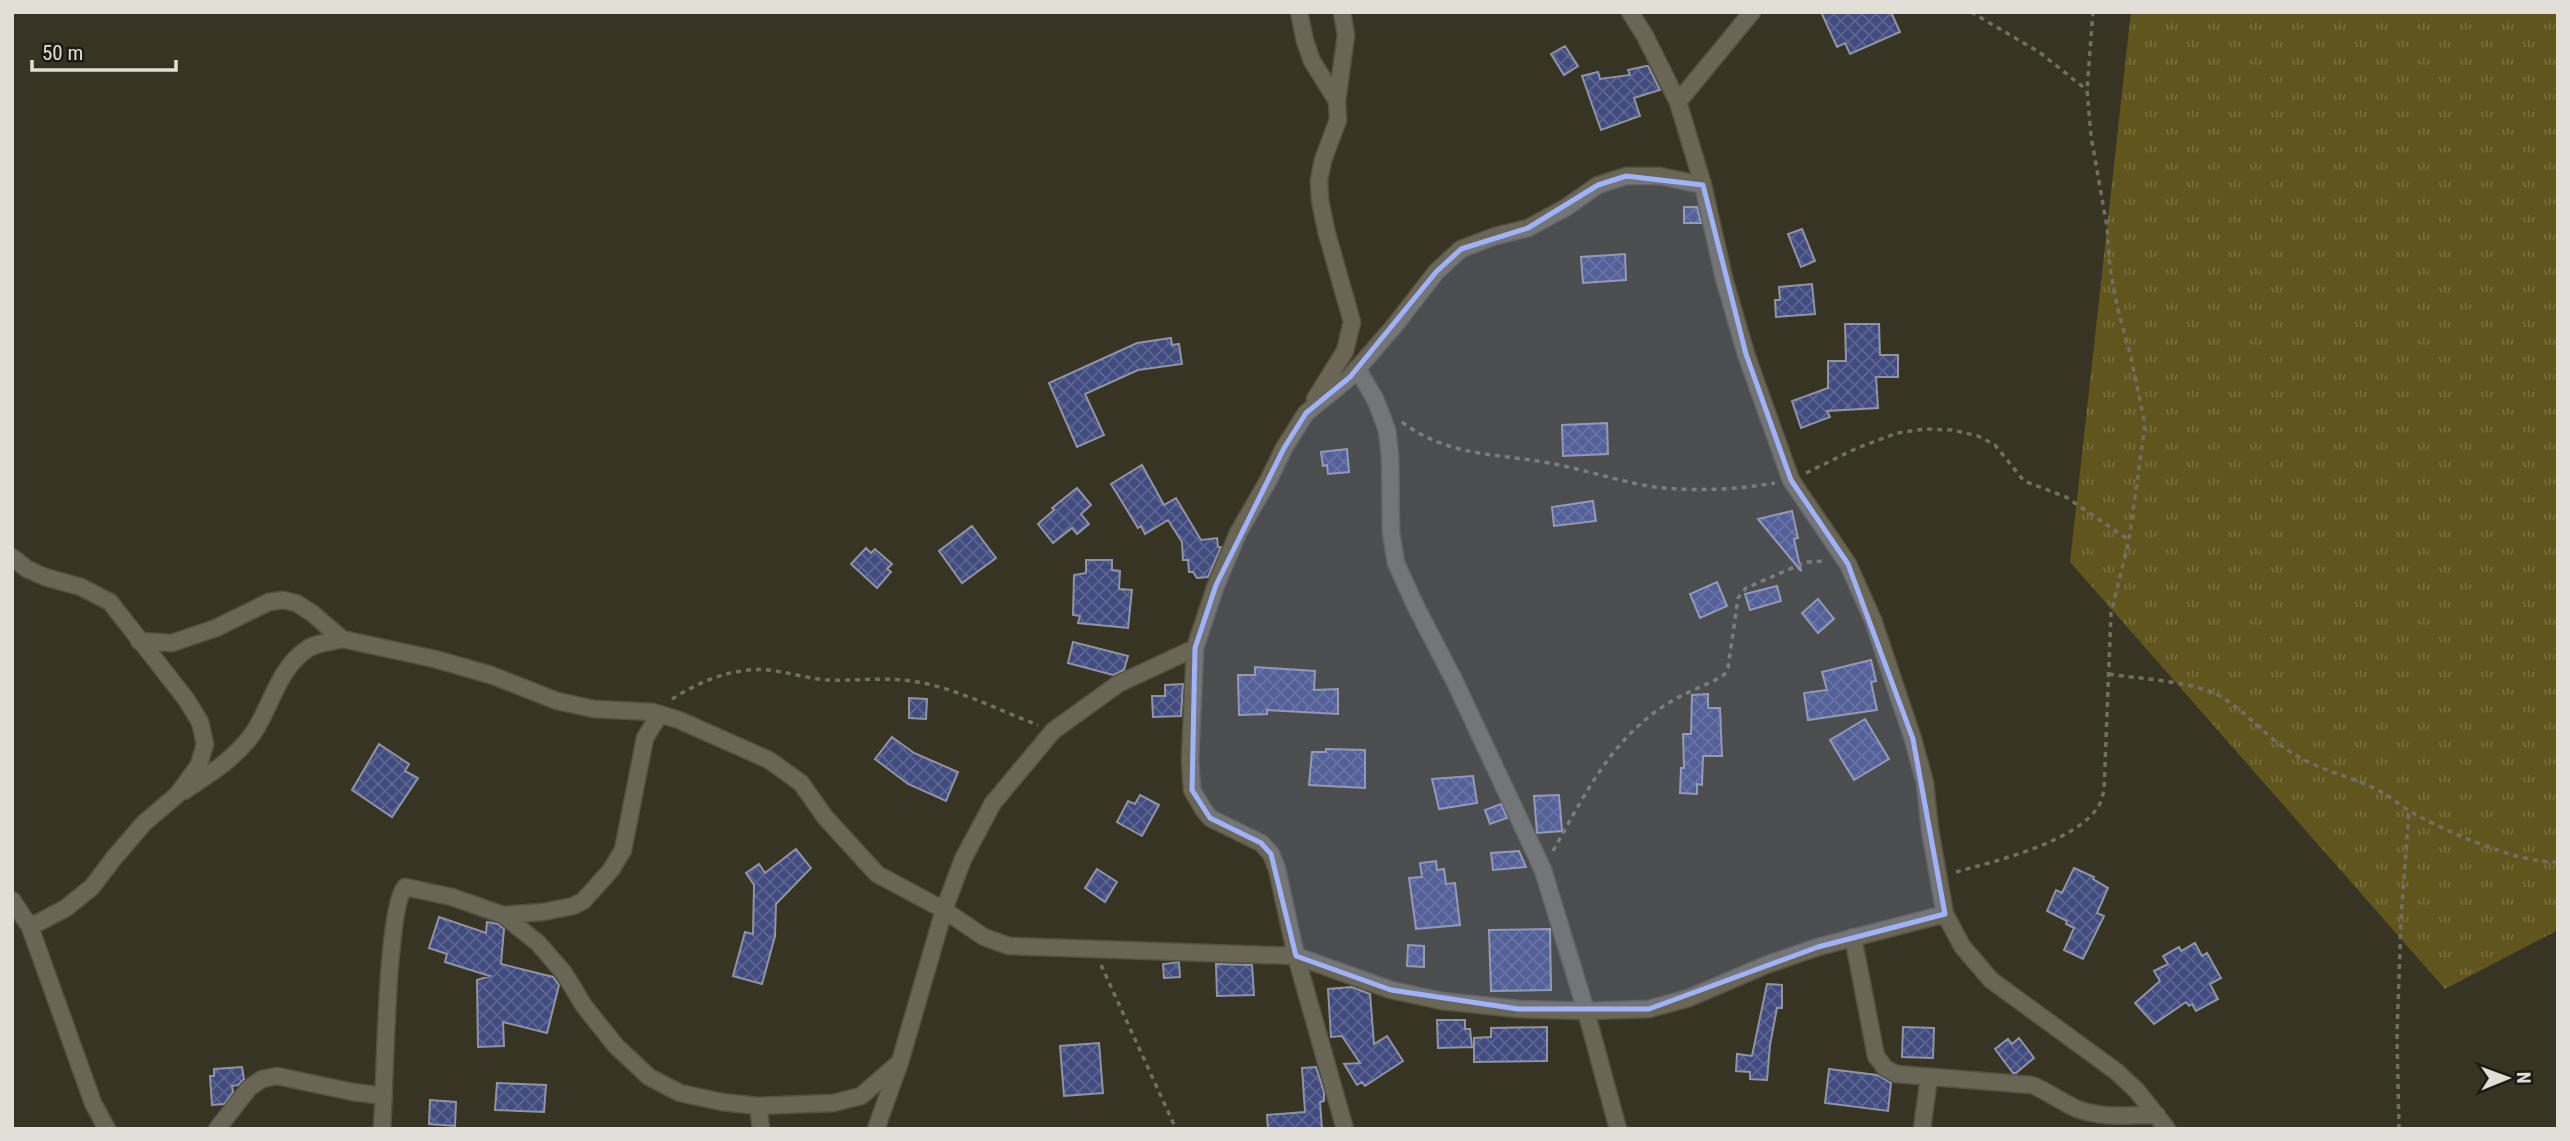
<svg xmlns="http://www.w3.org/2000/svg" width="2570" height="1141" viewBox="0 0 2570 1141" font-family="'Roboto Condensed',sans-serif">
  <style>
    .grass { fill: url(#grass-tufts) }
    .building { fill: url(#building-cross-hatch); stroke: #8f94a5; stroke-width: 2 }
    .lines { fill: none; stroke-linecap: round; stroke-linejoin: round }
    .minor-casing { stroke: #555245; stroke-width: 19 }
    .path { stroke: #716f61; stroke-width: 3.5; stroke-dasharray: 5 5; stroke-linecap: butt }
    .minor { stroke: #696655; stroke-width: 16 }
    .marked { fill: #a1b2fd; fill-opacity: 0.2; stroke: #a1b2fd; stroke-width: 5; stroke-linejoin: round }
  </style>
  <defs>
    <pattern id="grass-tufts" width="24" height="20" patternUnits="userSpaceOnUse" patternTransform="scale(1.75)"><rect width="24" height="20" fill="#60561d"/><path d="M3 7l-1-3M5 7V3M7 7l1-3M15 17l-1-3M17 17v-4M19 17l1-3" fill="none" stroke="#766e3d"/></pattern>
    <pattern id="building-cross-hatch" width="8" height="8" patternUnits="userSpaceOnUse" patternTransform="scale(1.75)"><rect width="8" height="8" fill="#414b7f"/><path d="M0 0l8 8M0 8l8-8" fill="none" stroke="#5c6490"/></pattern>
  </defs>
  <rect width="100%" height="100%" fill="#373424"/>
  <path class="grass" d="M2131,12H2558V930L2445,989L2070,562Z"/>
  <path class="building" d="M1821,12H1891L1900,32L1850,54L1845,43L1837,47Z
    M1565,46L1578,66L1564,75L1551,54Z
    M1646,66H1648L1660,90L1634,98L1640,116L1601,130L1582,76L1598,72L1600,79L1630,75L1628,70Z
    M1684,207H1697L1701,223H1684Z
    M1802,229L1815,261L1801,267L1788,234Z
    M1625,254L1626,280L1583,283L1581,257Z
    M1812,284L1815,314L1776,317L1775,300H1780L1779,287Z
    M1845,324H1879L1880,355H1898V377H1876L1878,408L1827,411L1830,417L1801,428L1792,401L1828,388V361H1846Z
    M1171,338L1172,345L1179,344L1182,364L1138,370L1085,394L1104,435L1077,447L1049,383L1137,343Z
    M1607,423L1608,454L1563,456L1562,425Z
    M1347,449L1349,472L1328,474L1327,465L1323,466L1321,452Z
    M1142,465L1164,505L1176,498L1201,540L1217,538L1218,547H1221L1208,577L1197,578L1193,572H1189L1188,560H1183L1182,542L1168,520L1145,534L1141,526L1138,528L1111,484Z
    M1077,488L1091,505L1081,514L1089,524L1077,534L1072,528L1053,543L1038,524L1054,510L1052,508Z
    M1593,501L1596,521L1554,526L1552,507Z
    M1792,511L1798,538L1794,539L1801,571L1758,519Z
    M972,526L996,558L962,583L939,551Z
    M866,548L871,553L875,549L892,564L887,569L891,572L877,588L851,564Z
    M1086,560H1112V570L1120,571L1119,589L1132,590L1128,628L1078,623L1080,616L1073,615L1074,575L1086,573Z
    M1717,582L1727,606L1700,618L1690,594Z
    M1777,586L1781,601L1750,610L1745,594Z
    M1818,599L1834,619L1818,633L1802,613Z
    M1073,642L1128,656L1124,670L1113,675L1068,663Z
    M1871,660L1876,681L1871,682L1877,710L1808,720L1804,693L1827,690L1822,672Z
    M1255,667L1315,671L1314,690L1338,689V714L1267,710V714L1239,715L1238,675H1255Z
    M1183,684L1181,716L1153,717L1152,696H1165V685Z
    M1708,694V708H1720L1722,756H1703L1702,785L1697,784V794L1680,793L1681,768H1684L1683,734H1691L1692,695Z
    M909,698L927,699L926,719L909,718Z
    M1865,719L1889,759L1854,780L1830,740Z
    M892,737L914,753L958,772L946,801L908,784L875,759Z
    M379,744L409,764L405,771L418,778L392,817L352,790Z
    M1326,749L1365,750V788L1309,785L1312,752H1326Z
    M1473,776L1477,803L1439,809L1432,779Z
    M1140,795L1159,805L1142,836L1117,822L1128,801L1135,804Z
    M1559,795L1562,831L1537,833L1534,796Z
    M1501,804L1507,818L1490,824L1485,810Z
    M796,849L811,868L776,904L775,936L762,984L733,976L745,932L753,934L754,885L746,873L759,864L765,873Z
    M1519,851L1526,867L1493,870L1491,853Z
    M1436,861L1437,870L1444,869L1446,884L1455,883L1460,925L1416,929L1409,878L1422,877L1420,863Z
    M2074,868L2094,877L2093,879L2108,888L2097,913L2104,916L2083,959L2064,950L2074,928L2066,924L2067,921L2047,911L2056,890L2062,893Z
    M1097,869L1117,882L1105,902L1085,888Z
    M439,917L486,933L487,922L498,924L504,929L501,964L553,977L559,985L547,1033L503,1022L504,1046L478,1047L477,980L490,976L445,962L447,954L429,948Z
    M1550,929L1551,990L1491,991L1489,930Z
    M2195,943L2202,956L2207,953L2221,978L2210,984L2218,999L2196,1011L2192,1004L2189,1006L2186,1002L2154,1024L2135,1003L2160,981L2154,971L2168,964L2163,956L2179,947L2181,951Z
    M1408,945L1424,946V967L1407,966Z
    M1179,962L1180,977L1164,978L1163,964Z
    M1216,964L1252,965L1254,995L1217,996Z
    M1767,984L1782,985V1008H1777L1770,1045L1767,1080L1750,1079V1072L1736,1071L1737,1054L1752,1056Z
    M1352,987L1370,994L1374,1044L1387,1036L1403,1061L1365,1086L1362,1082L1357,1085L1344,1064L1360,1063L1342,1036L1331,1037L1328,989Z
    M1437,1020H1465V1029H1470L1472,1047L1438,1048Z
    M1547,1027V1061L1474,1062V1038L1491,1037V1028Z
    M1903,1027L1934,1028L1933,1058L1902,1057Z
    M2019,1038L2034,1058L2016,1073H2013L1995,1049L2008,1039L2012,1044Z
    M1099,1043L1103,1093L1064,1096L1060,1046Z
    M242,1067L244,1079L238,1085L232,1086L233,1092L224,1104L212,1105L210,1076H214V1069Z
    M1316,1067L1324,1092V1101L1320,1102L1322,1129H1268L1267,1115L1305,1112L1302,1068Z
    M1829,1069L1877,1075L1891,1083L1888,1111L1825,1103Z
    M497,1083L546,1085L544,1112L495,1110Z
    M430,1100L456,1102L455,1126L429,1124Z"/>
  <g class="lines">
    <g class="minor-casing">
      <path id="minor" d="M1299,12L1305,41L1312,61L1337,101L1338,120L1323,160L1319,180L1320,200L1326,230L1352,322L1345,351L1315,399
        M1630,12L1645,36L1678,102L1703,185L1724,278L1746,354L1791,480L1848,564L1873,620L1913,739L1925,783L1930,830L1945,914L1962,946L1991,980L2117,1072L2137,1091L2167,1129
        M1337,101L1346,35L1342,12
        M1678,102L1752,12
        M1357,368L1376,401L1387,430L1390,456L1391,533L1396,563L1416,607L1455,682L1543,870L1586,1011L1618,1129
        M12,557L27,569L45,577L81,587L110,602L186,699L200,722L205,744L199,765L177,795L144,823L114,858L92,887L66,908L30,927
        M139,641L172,643L216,628L269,602L283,600L296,603L312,613L342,639L435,659L491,675L557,701L594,709L653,712L679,720L769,760L801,783L825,817L877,874L944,910L984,937L1009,946L1296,956L1391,990L1442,1001L1518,1009L1586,1011L1649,1009L1689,998L1766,965L1818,947L1945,914
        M184,791C210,774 236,758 254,732C271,706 279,668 306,650C314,643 331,642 342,639
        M12,900L30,927L93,1103L107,1129
        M503,915L543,912L573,906L583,901L611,870L623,850L645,738L660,714
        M1853,937L1876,1056L1885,1068L1896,1074L2032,1085C2047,1091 2060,1101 2075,1108C2101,1119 2130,1115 2157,1115
        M758,1106L761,1129
        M217,1129L249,1088L262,1079L277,1076L353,1092L384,1096
        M382,1129C385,1089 386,908 405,887L452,897L503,915L538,943L564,973L584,1006L616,1046L649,1077L680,1093L722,1102L758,1106L833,1103L861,1096L900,1062
        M876,1129L900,1062L944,910L963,859L993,803L1053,731L1118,684L1195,648
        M1345,1129L1296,956L1277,869L1271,854L1261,843L1210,818L1203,809L1192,790L1190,760L1195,648L1216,585L1238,533L1269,479L1284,448L1306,413L1350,377L1395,325L1436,272L1461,249L1495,236L1528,228L1565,208L1598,185L1626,176H1660L1703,185
        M1922,1129L1929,1077"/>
    </g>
    <path class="path" d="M1971,12L2039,52L2087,90
      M1402,422C1449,457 1495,453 1549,463C1582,469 1615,480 1648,486C1689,492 1734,490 1775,483
      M1806,473L1857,448L1897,433L1925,429L1952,430L1978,436L1995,445L2024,481L2066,497L2129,540
      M2109,674C2140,679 2191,681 2218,695C2245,710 2264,735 2289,751C2316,769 2339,773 2367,785C2383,791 2394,801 2408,810C2441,830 2520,864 2558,862
      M672,699C700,681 734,667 768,670C787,672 806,678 826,680C855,681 883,677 912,681C954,687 998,710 1038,725
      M1553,851C1584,796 1611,739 1667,704C1685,692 1706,686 1724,675L1728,668L1738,598L1746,588L1806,562L1825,561
      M1956,872C1995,861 2074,843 2098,807C2101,803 2102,796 2104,791L2111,613L2129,540L2145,425L2131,357L2117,306L2110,268L2107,227L2091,136L2087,90L2093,12
      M1101,965L1176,1129
      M2399,1129L2397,1035L2401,919L2409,810"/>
    <use href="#minor" class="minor"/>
  </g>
  <path class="marked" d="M1626,176L1703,185L1746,354L1791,480L1848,564L1913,739L1945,914L1818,947L1649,1009H1518L1391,990L1296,956L1271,854L1261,843L1210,818L1192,790L1195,648L1216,585L1284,448L1306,413L1350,377L1436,272L1461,249L1528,228L1598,185Z"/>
  <rect width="2570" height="1141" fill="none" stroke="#e1dfd6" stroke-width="28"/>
  <g transform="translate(2507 1078) rotate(89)" stroke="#1d1b14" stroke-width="5" paint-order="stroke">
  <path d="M0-5L12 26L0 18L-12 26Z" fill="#e1dfd6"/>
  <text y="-10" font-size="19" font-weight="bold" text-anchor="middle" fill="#e1dfd6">N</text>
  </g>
  <path d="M32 60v10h144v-10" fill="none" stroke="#e1dfd6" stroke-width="3.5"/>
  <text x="42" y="60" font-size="21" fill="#e1dfd6" stroke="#1d1b14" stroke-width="5" paint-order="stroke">50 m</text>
</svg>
